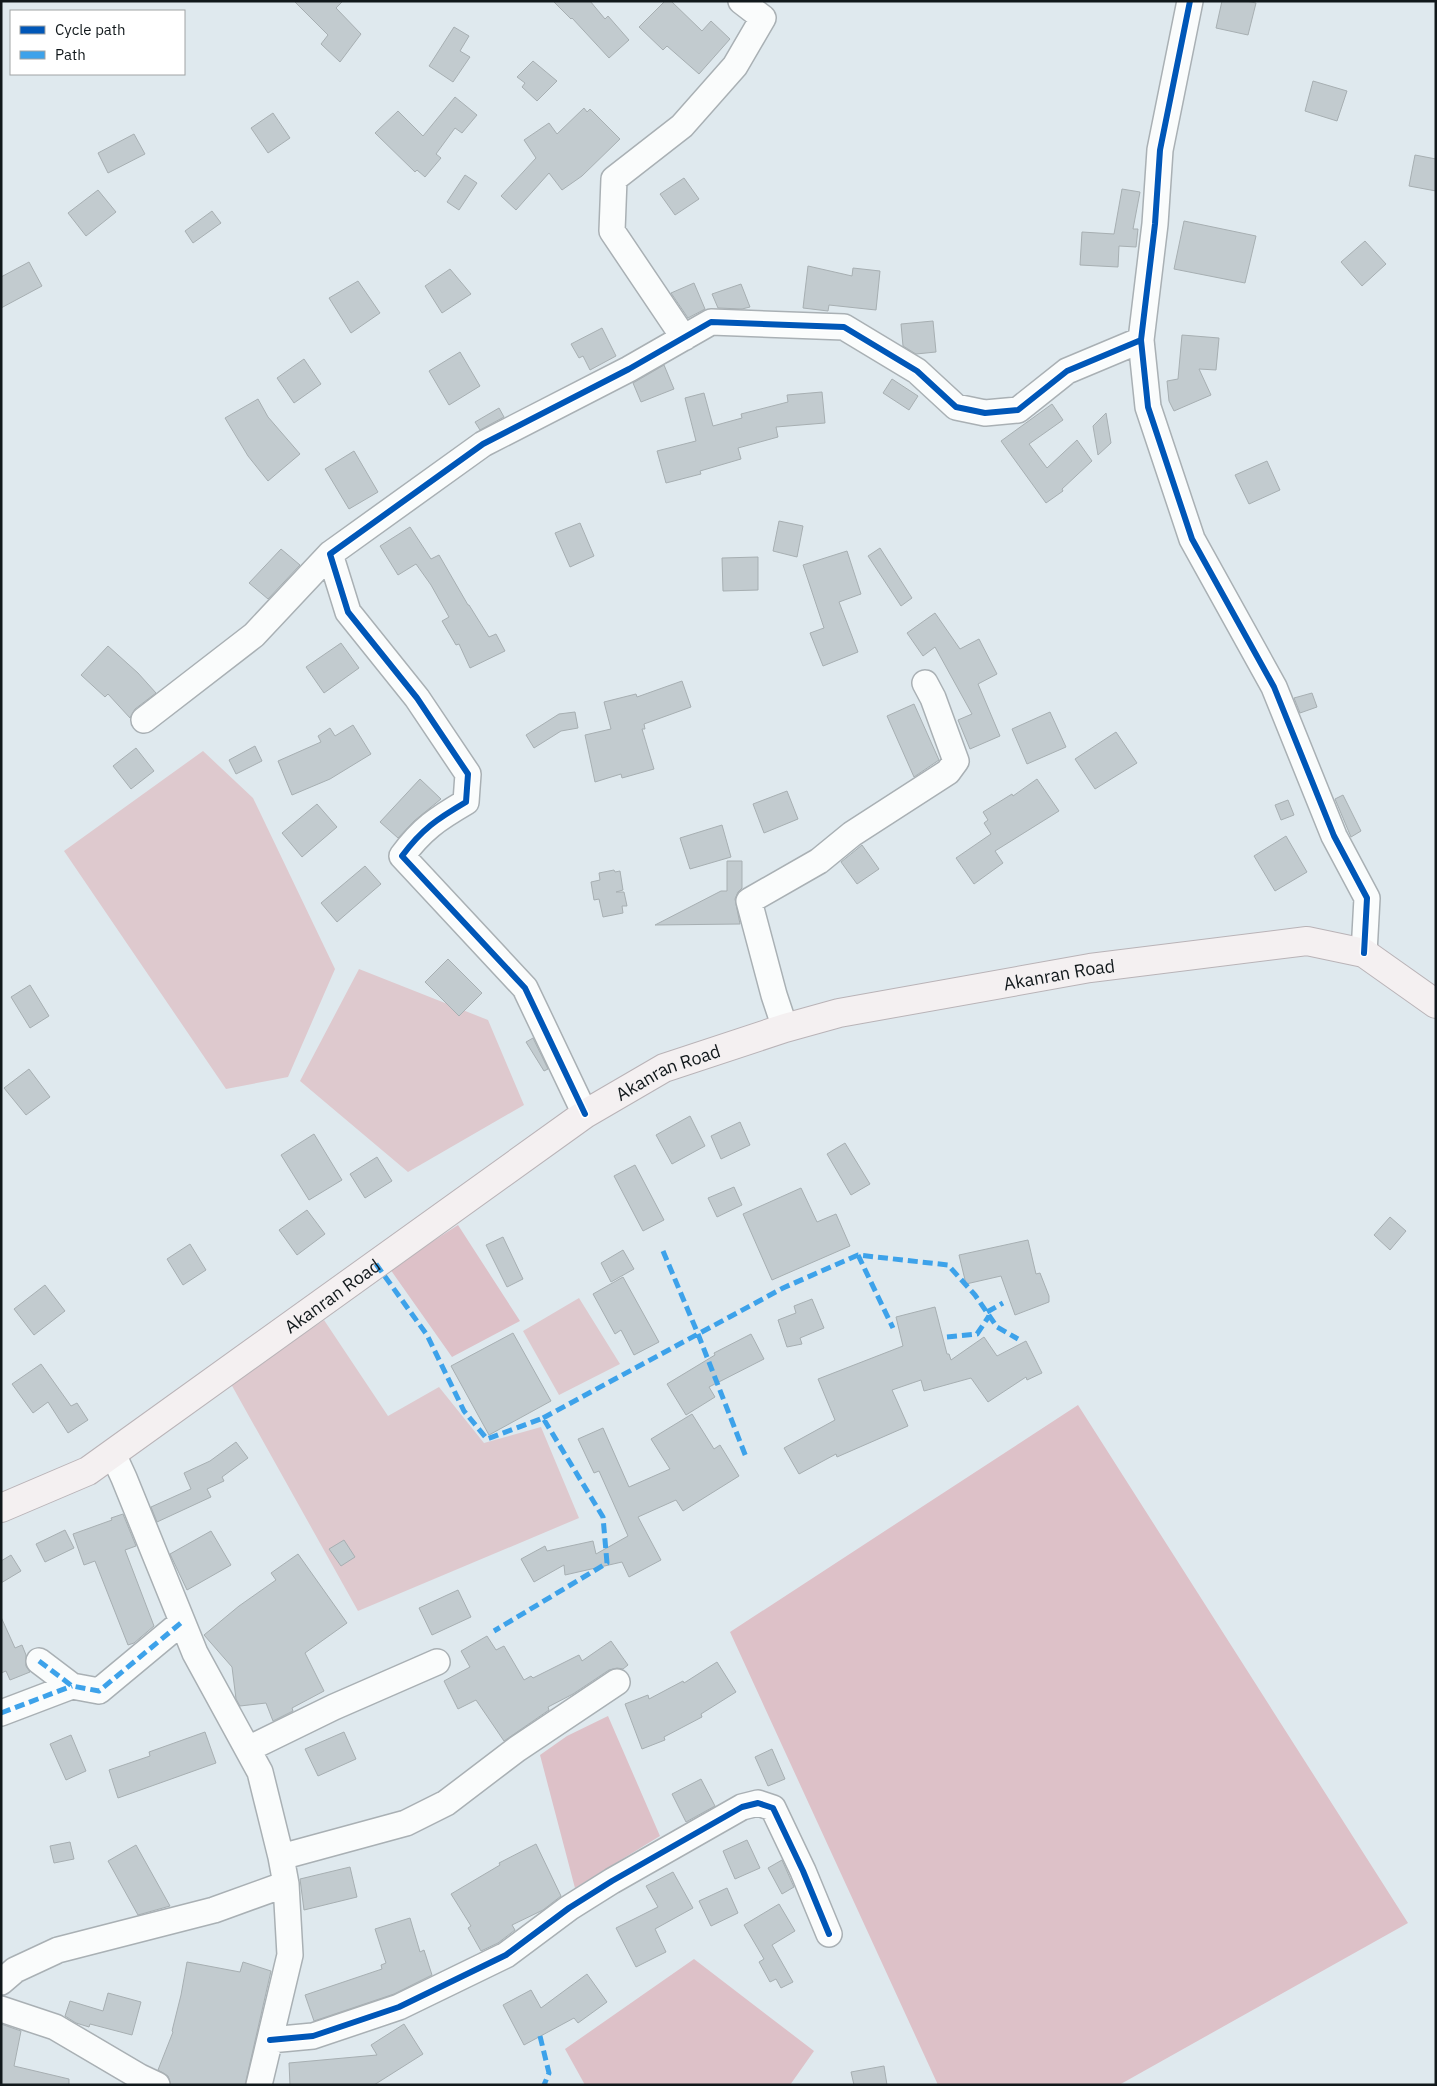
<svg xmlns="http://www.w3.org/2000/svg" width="1437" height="2086" viewBox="0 0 1437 2086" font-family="'IBM Plex Sans',sans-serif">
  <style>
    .green { fill: #dec9ce }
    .forest { fill: #ddc1c8 }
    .building { fill: #c2cbcf; stroke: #a7afb2 }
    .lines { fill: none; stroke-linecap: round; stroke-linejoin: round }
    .minor-casing { stroke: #a9b0b4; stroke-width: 28 }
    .major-casing { stroke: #b9b3b7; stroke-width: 30 }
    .minor { stroke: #fafcfc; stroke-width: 25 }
    .major { stroke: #f4f0f1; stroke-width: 28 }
    .quiet { stroke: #3da2ea; stroke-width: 5; stroke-dasharray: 10 5; stroke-linecap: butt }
    .cycleway-casing { stroke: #fff; stroke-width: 9 }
    .cycleway { stroke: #0057b8; stroke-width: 6 }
    .labels { text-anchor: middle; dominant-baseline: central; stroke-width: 4; stroke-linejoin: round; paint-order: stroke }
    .street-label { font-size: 18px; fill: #11181b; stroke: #fff }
  </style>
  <rect width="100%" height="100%" fill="#dfe9ee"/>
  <path class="green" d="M203,751L253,798L335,969L288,1077L226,1089L64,851Z
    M359,969L488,1020L524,1105L408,1172L300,1081Z
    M579,1298L620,1364L559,1395L523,1331Z
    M324,1320L388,1416L439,1387L484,1443L541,1427L579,1518L358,1611L231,1384Z"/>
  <path class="forest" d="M458,1225L520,1321L452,1357L390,1269Z
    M1078,1405L1408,1923L1119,2085H938L730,1632Z
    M608,1716L660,1836L575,1888L540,1755L567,1736Z
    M694,1959L814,2051L790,2085H585L565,2049Z"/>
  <path class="building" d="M294,1H343L336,8L361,34L340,62L321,44L328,35Z
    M553,1H590L605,19L608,16L629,40L609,58L572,18L571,19Z
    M665,1H671L702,31L711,21L730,39L699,74L667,46L663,50L639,27Z
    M1222,1H1246L1256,3L1248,35L1216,28Z
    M454,27L469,36L460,51L470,57L453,82L429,66Z
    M533,61L557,81L537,101L522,87L525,83L517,77Z
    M1313,81L1347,91L1337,121L1305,111Z
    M455,97L477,115L462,133L455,128L436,154L441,158L425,177L417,170L415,172L375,133L398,111L423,136Z
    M584,108L587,112L590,109L620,139L582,176L562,190L549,173L516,210L501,196L536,158L524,140L549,123L557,134Z
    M273,113L290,138L268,153L251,128Z
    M134,134L145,154L108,173L98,153Z
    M1415,155L1436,159V191L1409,186Z
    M465,175L477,183L459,210L447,202Z
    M684,178L699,199L675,215L660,194Z
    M1122,189L1140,192L1133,229H1138L1136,247L1119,246L1118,267L1080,265L1082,232L1114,234Z
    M98,190L116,212L86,236L68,213Z
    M212,211L221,223L193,243L185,231Z
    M1184,221L1256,236L1245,283L1174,269Z
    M1365,241L1386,264L1362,286L1341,262Z
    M29,262L42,286L1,308V277Z
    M808,266L852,276L853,268L880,271L876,310L829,305L828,311L803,308Z
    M450,269L471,294L442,313L425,286Z
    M358,281L380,313L351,333L329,298Z
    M694,283L705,309L688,318L671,293Z
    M741,284L750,307L742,309L718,308L712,294Z
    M933,321L936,352L916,354L903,346L901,324Z
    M602,328L616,356L590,370L583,356L579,358L571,344Z
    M1182,335L1219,338L1216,370L1199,369L1211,395L1174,411L1169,401L1167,381L1178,379Z
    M460,352L480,386L449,405L429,371Z
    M304,359L321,384L294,403L277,378Z
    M664,365L674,389L641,402L633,383Z
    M892,379L918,396L909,410L883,393Z
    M822,392L825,423L776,427L778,437L738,448L741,459L700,471L701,474L666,483L657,451L696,441L685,398L704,393L713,426L742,418L741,414L788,402L787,395Z
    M258,399L268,417L300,454L268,481L248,456L225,418Z
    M1052,404L1063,420L1029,444L1047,468L1077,440L1092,461L1062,489L1063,491L1046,503L1001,441Z
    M499,408L504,417L480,430L475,422Z
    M1106,413L1111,443L1098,455L1093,426Z
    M354,451L378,492L349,509L325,469Z
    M1267,461L1280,490L1249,504L1235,475Z
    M779,521L803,526L797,557L773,551Z
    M580,523L594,556L570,567L555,533Z
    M410,527L431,559L439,555L468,605H469L489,637L496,634L505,651L470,668L459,644L456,645L442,621L449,617L431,585L416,564L398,575L380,546Z
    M880,548L912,598L901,606L868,556Z
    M281,549L300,565L268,599L249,583Z
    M847,551L861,594L839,602L858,652L823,666L810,633L824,628L803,565Z
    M758,557V590L723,591L722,558Z
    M935,613L960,649L979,639L997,674L978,684L1000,736L970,749L958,720L972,714L935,647L923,656L907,633Z
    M341,643L359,668L324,693L306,667Z
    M108,646L138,673L156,693L135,709L130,718L108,694L105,697L81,675Z
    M682,681L691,707L644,724L645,729H642L654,769L622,778L621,774L595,782L585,735L611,729L604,702L636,694L637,697Z
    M1312,693L1317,707L1300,713L1294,698Z
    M914,704L939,760L914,777L887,716Z
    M575,712L578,728L561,731L534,748L526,735L559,714Z
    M1050,712L1066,747L1027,764L1012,729Z
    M353,725L371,754L330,779L292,795L278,761L321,742L318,736L330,728L335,736Z
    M1116,732L1137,763L1095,789L1075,759Z
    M255,746L262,761L236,774L229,760Z
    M136,748L154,771L131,789L113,766Z
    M420,779L441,799L414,821L398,838L380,822Z
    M1037,779L1059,811L995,851L1003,863L974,884L956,858L991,834L984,823L988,820L983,812L1012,794L1013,796Z
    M787,791L798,819L764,833L753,804Z
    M1343,795L1361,831L1351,837L1335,799Z
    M1288,800L1294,815L1281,820L1275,805Z
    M317,804L337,827L302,857L282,833Z
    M722,825L731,857L690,869L680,838Z
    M1286,836L1307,872L1275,891L1254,856Z
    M862,845L879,869L857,884L841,862Z
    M727,861H742V888L738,892L735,899L740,924L655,925L721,891H727Z
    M365,866L381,884L337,922L321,903Z
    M614,870L615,872L620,871L623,890L616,892H624L627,906H622L623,913L603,917L599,899L594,900L591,882L600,880L599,873Z
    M448,959L482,993L459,1016L425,982Z
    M30,985L49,1016L30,1028L11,997Z
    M533,1038L548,1069L544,1071L526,1042Z
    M29,1069L50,1097L26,1115L4,1088Z
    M690,1116L705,1146L672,1164L656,1135Z
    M740,1122L750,1145L721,1159L711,1136Z
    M314,1134L342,1180L309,1200L281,1155Z
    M845,1143L870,1184L851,1195L827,1154Z
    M377,1157L392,1181L365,1198L350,1174Z
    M635,1165L664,1220L643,1231L614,1176Z
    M734,1187L742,1205L717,1217L708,1198Z
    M801,1188L817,1222L836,1214L850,1246L772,1280L743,1214Z
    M307,1210L325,1234L297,1255L279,1230Z
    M1390,1217L1406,1231L1390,1250L1374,1235Z
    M503,1237L523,1279L507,1287L486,1245Z
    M1028,1240L1036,1274L1040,1273L1049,1296V1302L1015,1315L1001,1276L966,1284L959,1255Z
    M190,1244L206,1270L183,1285L167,1259Z
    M623,1250L634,1269L611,1282L601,1263Z
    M623,1277L659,1342L634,1355L621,1330L615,1334L593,1294Z
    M45,1285L65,1311L34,1335L14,1309Z
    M812,1299L824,1328L800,1338L802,1344L787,1347L778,1320L796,1313L794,1306Z
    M935,1307L947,1354H949L951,1360L984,1337L997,1356L1026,1341L1042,1373L1027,1380L1026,1377L988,1402L971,1378L924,1391L921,1380L892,1390L908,1426L837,1457L836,1454L799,1474L784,1448L835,1420L818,1379L903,1346L896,1317Z
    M513,1333L551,1401L489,1435L451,1366Z
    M751,1334L764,1359L709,1387L715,1397L686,1415L667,1384L715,1355L714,1353Z
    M41,1364L71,1406L77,1403L88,1420L68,1433L48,1402L33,1413L12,1384Z
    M692,1414L714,1449L720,1445L739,1476L683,1511L676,1500L638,1517L661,1560L629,1577L622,1562L565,1575L564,1565L534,1582L521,1559L545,1546L547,1551L593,1541L596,1554L628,1536L599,1471L594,1473L578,1439L603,1428L629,1487L670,1469L651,1439Z
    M236,1442L248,1458L222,1477L224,1481L207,1489L211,1497L157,1522L151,1507L191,1489L184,1473L210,1461Z
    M123,1514L136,1546L125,1550L154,1626L134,1643L128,1645L95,1561L84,1565L73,1534L112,1520L111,1518Z
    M65,1530L74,1548L45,1562L36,1544Z
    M211,1531L231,1565L187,1590L170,1554Z
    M344,1540L355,1557L341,1566L329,1549Z
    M298,1554L347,1623L305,1653L324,1691L292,1708L293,1711L273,1721L266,1703L240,1706L236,1699L232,1667L204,1635L239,1606L276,1580L271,1573Z
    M11,1555L21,1571L1,1583V1561Z
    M458,1590L471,1617L432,1635L419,1608Z
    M1,1617L15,1648L22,1645L26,1655V1666L30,1672L10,1680L6,1671L1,1673Z
    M487,1636L496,1650L504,1646L524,1680L531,1676L533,1678L579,1655L582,1661L611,1641L628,1665L623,1669L617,1668L609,1670L573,1694L548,1707L549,1710L504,1741L476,1700L458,1709L444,1681L470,1667L461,1651Z
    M717,1662L736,1692L701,1714L702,1717L664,1737L665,1740L642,1749L625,1704L648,1695L649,1699L683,1681L684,1683Z
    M205,1732L216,1763L118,1798L109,1770L150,1756L149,1752Z
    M344,1732L356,1759L318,1776L305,1749Z
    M71,1735L86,1771L66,1780L50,1744Z
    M772,1749L785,1779L768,1786L755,1757Z
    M701,1779L715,1806L686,1822L672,1794Z
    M747,1840L760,1868L735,1879L723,1851Z
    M70,1842L74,1859L54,1863L50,1846Z
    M536,1844L561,1896L543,1910L512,1925L515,1930L498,1943L481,1951L468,1928L471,1926L451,1894L500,1865L499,1863Z
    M136,1845L170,1906L138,1915L108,1861Z
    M782,1860L794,1887L782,1894L768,1868Z
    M350,1867L357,1897L304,1910L300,1879Z
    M673,1872L693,1908L655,1929L666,1952L636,1967L616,1928L658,1907L646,1886Z
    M727,1888L738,1913L711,1926L699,1901Z
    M779,1904L795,1931L772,1945L793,1982L781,1988L776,1979L770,1982L759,1962L764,1959L744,1925Z
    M410,1918L420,1952L424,1950L432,1975L394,1994L314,2021L305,1995L382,1969L381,1965L386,1963L375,1929Z
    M187,1962L240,1972L243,1962L271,1971L245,2085H171L168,2076L158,2070L173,2032L172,2031L181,1995Z
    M587,1974L607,2002L578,2023L574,2018L524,2045L503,2005L531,1990L541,2008Z
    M108,1993L141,2002L132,2035L90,2024L89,2027L76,2023L65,2016L70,2001L103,2011Z
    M1,2024L21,2031L14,2066L69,2079V2085H1Z
    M404,2024L423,2054L374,2085H290L289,2063L377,2055L371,2045Z
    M884,2066L887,2085H854L851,2072Z"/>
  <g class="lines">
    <g class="minor-casing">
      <path id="minor" d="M1190,1L1160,150L1155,224L1141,340L1148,407L1192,539L1274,687L1334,836L1367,898L1364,953
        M684,338L612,231L614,179L682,126L735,66L763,18L741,1
        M144,720L254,635L330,554
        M785,1028L774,995L749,901L819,861L852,834L948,772L956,761L933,698L925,683
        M585,1114L525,988L402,856C422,829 437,819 466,802L468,774L417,698L348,612L330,554L483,444L629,369L711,322L844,327L917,371L956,407L985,413L1018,410L1067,371L1141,340
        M113,1454L124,1478L195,1653L260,1772L281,1857L286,1884L290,1955L259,2085
        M39,1661L72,1686L99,1691L182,1622
        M1,1713L72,1686
        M248,1749L334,1707L437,1662
        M281,1857L406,1823L446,1803L517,1749L617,1682
        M1,1982L15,1970L58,1950L214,1910L286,1884
        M1,2009L55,2027L140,2077L157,2085
        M270,2040L313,2036L399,2007L506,1955L569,1908L612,1881L742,1807L758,1803L773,1808L803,1871L829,1934"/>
    </g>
    <g class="major-casing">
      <g id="major">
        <path id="s1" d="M1,1508L88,1471L585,1114L664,1068L785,1028L839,1013L1090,968L1307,941L1364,953L1436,1004"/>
      </g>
    </g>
    <use href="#minor" class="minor"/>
    <use href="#major" class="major"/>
    <path class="quiet" d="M663,1251L698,1334L746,1457
      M858,1255L893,1328
      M376,1264L427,1335L464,1411L487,1439L543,1418L603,1517L607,1563L494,1631
      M987,1312L1003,1303
      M947,1337L977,1334L989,1316
      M543,1418L783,1288L858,1255L948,1265L975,1295L997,1327L1018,1339
      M39,1661L72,1686L99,1691L182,1622
      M1,1713L72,1686
      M540,2036L549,2073L544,2085"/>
    <g class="cycleway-casing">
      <path id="cycleway" d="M1190,1L1160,150L1155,224L1141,340L1148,407L1192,539L1274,687L1334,836L1367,898L1364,953
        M585,1114L525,988L402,856C422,829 437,819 466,802L468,774L417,698L348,612L330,554L483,444L629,369L711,322L844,327L917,371L956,407L985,413L1018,410L1067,371L1141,340
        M270,2040L313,2036L399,2007L506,1955L569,1908L612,1881L742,1807L758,1803L773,1808L803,1871L829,1934"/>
    </g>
    <use href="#cycleway" class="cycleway"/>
  </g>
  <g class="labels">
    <g class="street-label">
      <text stroke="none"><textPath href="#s1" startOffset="1205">Akanran Road</textPath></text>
      <text stroke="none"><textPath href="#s1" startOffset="800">Akanran Road</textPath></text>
      <text stroke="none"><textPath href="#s1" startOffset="395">Akanran Road</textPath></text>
    </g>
  </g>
  <rect width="1437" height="2086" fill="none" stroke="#11181b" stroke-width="5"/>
  <rect x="10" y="10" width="175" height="65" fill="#ffffff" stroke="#a0a3a4"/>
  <rect x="20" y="26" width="25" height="8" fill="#0057b8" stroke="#a0a3a4"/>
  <text x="55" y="35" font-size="15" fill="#11181b">Cycle path</text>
  <rect x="20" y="51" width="25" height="8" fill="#3da2ea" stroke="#a0a3a4"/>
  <text x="55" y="60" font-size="15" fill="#11181b">Path</text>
</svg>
